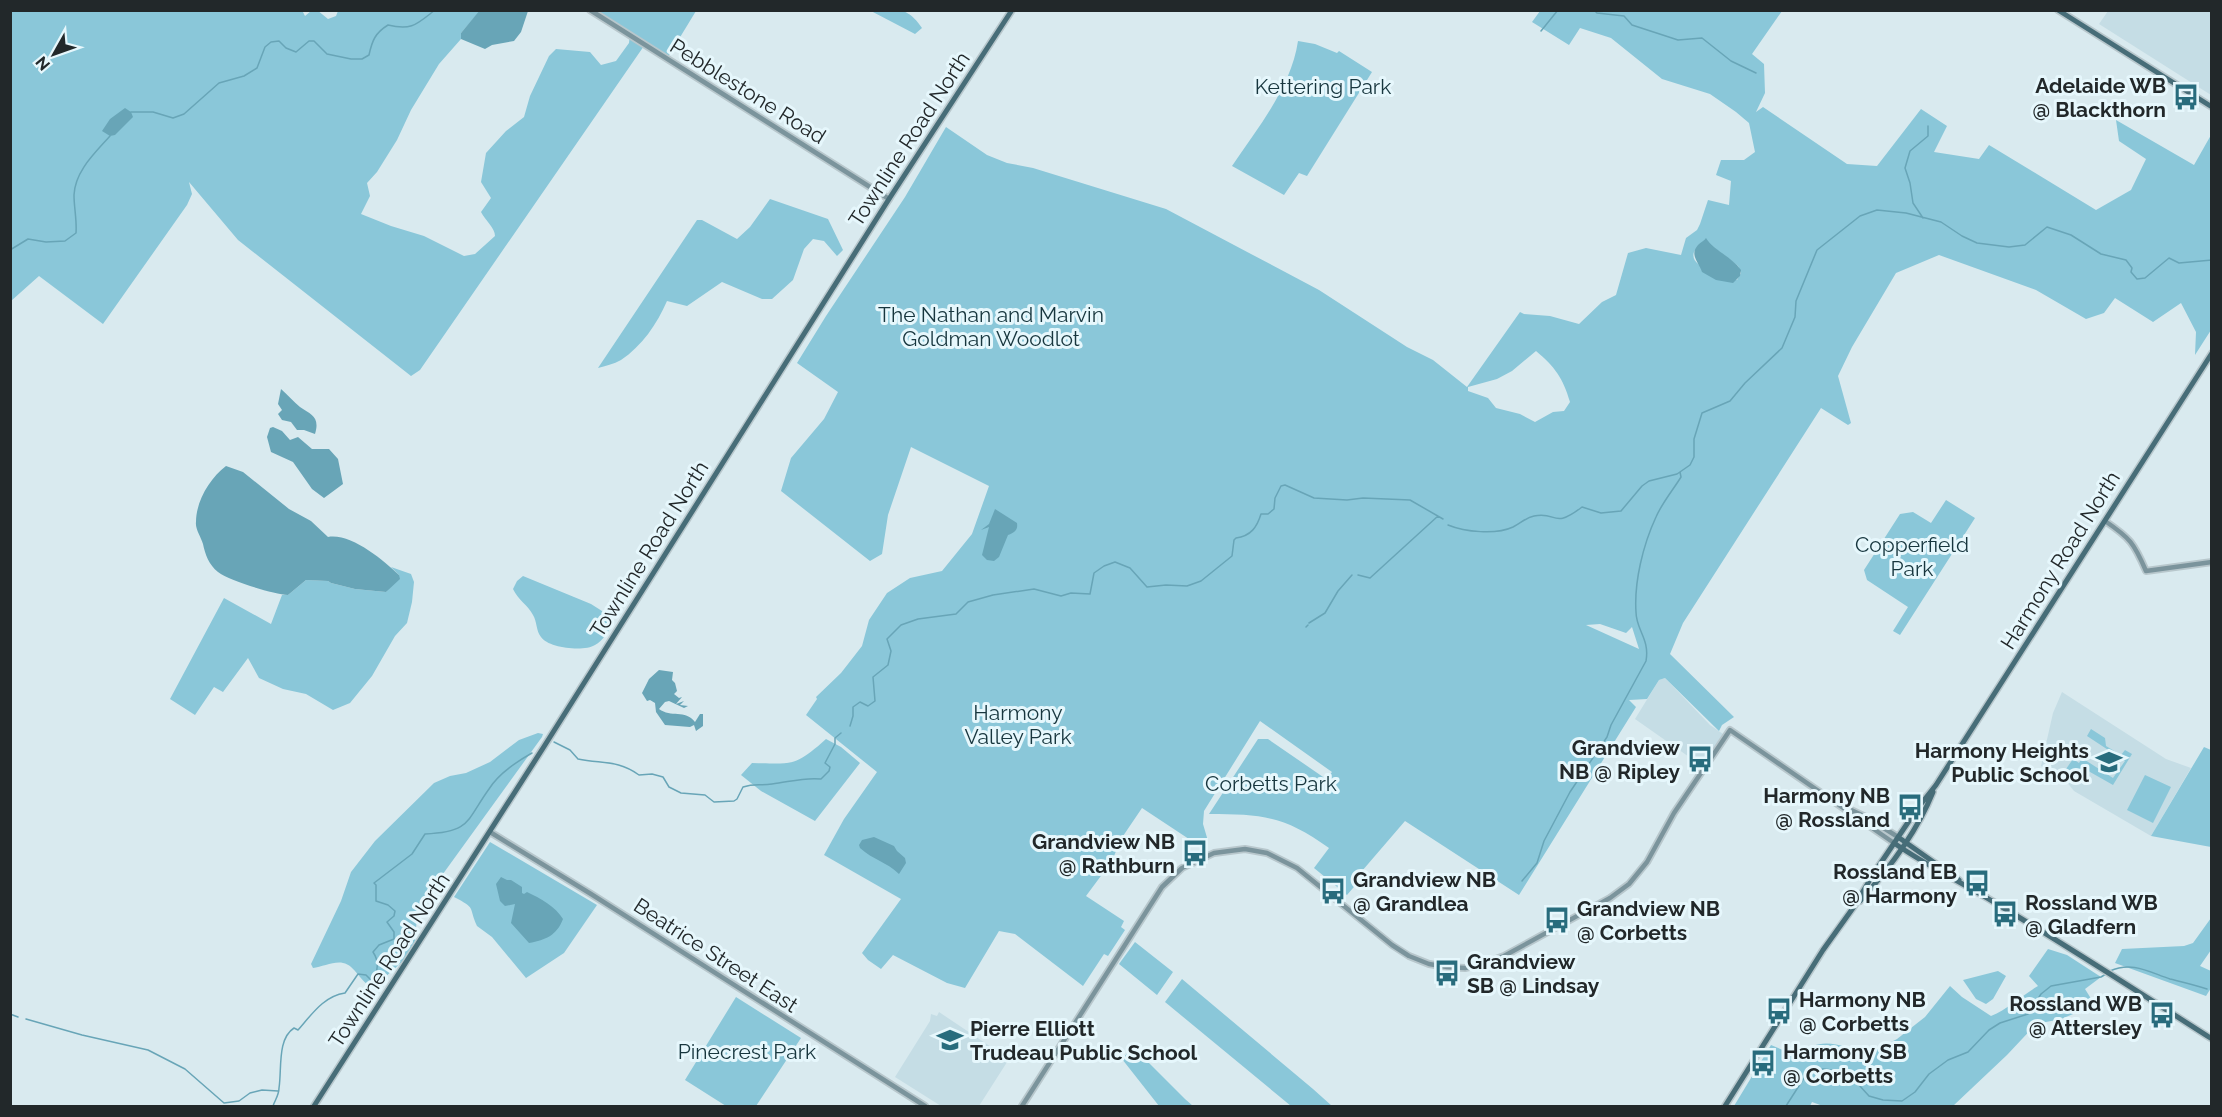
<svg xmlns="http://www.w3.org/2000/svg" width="2222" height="1117" viewBox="0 0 2222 1117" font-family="Raleway,sans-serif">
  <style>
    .built { fill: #c5dde5 }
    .green { fill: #8ac7d9; fill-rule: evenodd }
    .water { fill: #68a5b7 }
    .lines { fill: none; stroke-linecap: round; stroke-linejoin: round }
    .stream { stroke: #68a5b7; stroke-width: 1.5 }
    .tertiary-casing { stroke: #b8c7cc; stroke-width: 8 }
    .secondary-casing { stroke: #b8c7cc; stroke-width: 8 }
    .tertiary { stroke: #7b949c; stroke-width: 4.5 }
    .secondary { stroke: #476d78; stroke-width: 5 }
    .labels { text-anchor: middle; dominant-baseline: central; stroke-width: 6; stroke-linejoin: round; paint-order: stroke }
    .poi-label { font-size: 21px; font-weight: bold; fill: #22282a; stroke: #e6f7fc; text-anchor: end }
    .park-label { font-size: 21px; fill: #17363e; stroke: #e6f7fc }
    .street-label { font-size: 21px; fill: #22282a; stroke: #e6f7fc }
  </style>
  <rect width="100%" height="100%" fill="#d9eaef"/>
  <path class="built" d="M2108,11H2211V95L2099,24Z
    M1665,678L1710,725L1723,734L1702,766L1635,719L1659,680Z
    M2062,692L2166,759L2191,768L2151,836L2074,791L2066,781L2041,766L2053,713Z
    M939,1012L1009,1059L979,1106H941L895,1077L930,1021L931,1014L937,1016Z"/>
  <path class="green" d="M302,10L305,16L311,11L317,10L328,19L336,16L338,11H480L461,33V39L439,64L411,110L397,140L377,172L367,183L370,196L361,214L391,226L424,236L464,256L475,254L495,236C495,228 485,220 481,212L491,198L481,182L486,153L506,131L524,117L530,96L549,56L556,49L590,52L601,65L616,61L629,43L630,34L590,11H696L668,57L646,43L420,370L411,376L238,240L189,182L192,194L187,205L103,324L39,276L11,301L10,11Z
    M871,11C897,10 906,5 922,28L915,34Z
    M1540,11H1782L1752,54L1764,64L1765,93L1756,112L1763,107L1847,164L1877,166L1921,109L1947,126L1934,152L1979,159L1989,145L2096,210L2131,190L2146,159L2119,141L2116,120L2194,165L2211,135V330L2195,355L2196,332L2181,303L2153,322L2115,298L2104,313L2086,319L2036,290L1939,255L1896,273L1852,347L1838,376L1851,423L1848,425L1821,408L1683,623L1670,654L1734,717L1722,725L1719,731L1665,678L1659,680L1647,699L1629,700L1636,707L1519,895L1405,821L1362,871L1365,874L1347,895L1314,868L1329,848C1285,816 1262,814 1209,814L1258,739H1268L1326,779L1332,772L1260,721L1204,811L1203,824L1208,841L1198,845L1142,808L1121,839L1112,861L1086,896L1124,921L1121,927L1125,930L1108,956L1104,954L1083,986L1015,934L999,931L965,988L947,983L893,955L881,969L868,960L862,953L901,899L824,855L844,819L877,772L806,715L817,699L816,697L841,673L862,646L869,620L887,593L910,578L942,571L972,534L989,486L911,447L888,515L882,554L870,561L781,491L791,458L824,419L838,392L797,363L826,316L905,197L946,127L987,155L1007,163L1033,168L1166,209L1319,290L1407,347L1433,360L1467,387L1520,312L1524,314L1550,316L1579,324L1602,302L1616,295L1628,253L1646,248L1681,255L1686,238L1697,230L1700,224L1708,200L1729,205L1731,181L1716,175L1721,160H1744L1755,152L1749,123L1736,112L1710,94L1662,79L1611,38L1580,28L1569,45L1532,22ZM1705,241L1738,266L1741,273L1737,280C1721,275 1671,263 1705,241ZM1536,351C1555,367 1563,378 1570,402L1564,411L1553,412L1535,422L1520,414L1496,408L1488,398L1468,391V387L1497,379L1512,371ZM1600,624L1626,633L1632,627L1639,649L1586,625Z
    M1298,41L1315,44L1337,53L1339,51L1372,72L1307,176L1299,173L1284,195L1232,166C1258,127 1291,88 1298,41Z
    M770,199L828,219L843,250L837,256L824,241L813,239L804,249L793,280L772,299H762L722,282L687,306L667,301C657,324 642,346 621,360C614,364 605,366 598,368L697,220H702L737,239L750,227Z
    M1946,500L1975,518L1900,635L1893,631L1908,607L1867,580L1864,570L1900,514L1913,512L1931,523Z
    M391,567L411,574L414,582L412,602L407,623L395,636L372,676L350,703L333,710L306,694L283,689L259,678L248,658L223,692L214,687L195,715L170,699L224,598L271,624L282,595H288L306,580L328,581L331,583L355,589L386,592L399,575Z
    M523,576L591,604L602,611L613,624C608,631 603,641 595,645C584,652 548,648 541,637C536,631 537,621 533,615C528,605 518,600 513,589L517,581Z
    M2091,729L2105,738L2106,746L2121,755L2125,750L2132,754L2113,785L2083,768L2069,771L2066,769L2073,759L2079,763L2082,758L2113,778L2125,761L2087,736Z
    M538,733L543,734L542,737L427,896L417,916L415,941L403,961L373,988C361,983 355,965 343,963C334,961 322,967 313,968L311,964L341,901L351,872L375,841L434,783L450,776L466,773L490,762L519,740Z
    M826,739L841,747L860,763L815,821L761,791L741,775L752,763C792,764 795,767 826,739Z
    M2204,747L2211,750V847L2151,836Z
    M2145,775L2171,787L2153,823L2127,810Z
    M490,842L597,905L564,953L526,978L492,937L477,926C468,906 477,909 454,897Z
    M2211,918V950L2200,966L2211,971V988L2206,996L2115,963L2122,949L2184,946L2193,943Z
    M1135,942L1173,972L1157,995L1119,964Z
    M2048,949L2067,955L2101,977L2085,989L2095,1005L2061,1019L2036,1024L2007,1055L1953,1106H1823L1812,1102L1810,1106H1734L1771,1045L1797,1056C1821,1034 1841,1046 1868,1054L1897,1039L1925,1017L1950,986L1962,997L1991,1016C2008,1009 2021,996 2038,986L2029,976Z
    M1998,971L2006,976L1993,999L1986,1004L1976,999L1963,980Z
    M1182,979L1313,1089L1332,1106H1291L1165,1002Z
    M736,997L801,1038L756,1106H726L685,1080Z
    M1133,1047L1185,1099L1193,1106H1159L1122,1059Z"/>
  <path class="water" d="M480,10H528V11L521,32L514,41L492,45L485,49L461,39V33Z
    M125,108L131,112L133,117L115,135L110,136L102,131L110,119Z
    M1706,238C1713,250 1732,257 1741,270L1740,276L1733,283L1716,280L1702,272C1699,262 1689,255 1698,245C1701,242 1704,241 1706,238Z
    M281,389C288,395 294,402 300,407C312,415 320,417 315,434L304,430H297L291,422L282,420L278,414L282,410L278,404Z
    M273,427L282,431L290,440L298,437L312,449H329L338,459L343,484L324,498L312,489L293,462L271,452L267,437L270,428Z
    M226,466L243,472L289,509L311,521L328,537C351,533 383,560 399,575L400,579L386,592L355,589L331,583L328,581L306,580L288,595C273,594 230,581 218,572C209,565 205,554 203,544C201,537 195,529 196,522C196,501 210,478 226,466Z
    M995,509L1017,523C1018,530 1015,532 1008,535L999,557L994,561L987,560L982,555L989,527L981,530L989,524Z
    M659,670L673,672L672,680L675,683L677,691L674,694L679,698L682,697L676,704L684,701L680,705L688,706L684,708L669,701L665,702L659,709C671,718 685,709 695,722L700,714H703V726L696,731L694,725L690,727L665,725L656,712L655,703L650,700L647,701L642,693L649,679Z
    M874,837L894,846L897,851L905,858L906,863L899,874C887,862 873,860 860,848L859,845L862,840Z
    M501,877L507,880H511L522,887V893L524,894L527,892C540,898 556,907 563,919C557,935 546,940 529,943L511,923L515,904L505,906L500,901L496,884Z"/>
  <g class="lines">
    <path class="stream" d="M1594,10L1597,13L1624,16L1632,25L1678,40L1702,38L1731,61L1756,73
      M1541,31L1558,10
      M131,112H153L173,118L184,114L219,83L244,76L257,68L265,47L271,42L279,41L286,48L296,52L309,41H314L327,54L351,59H362L369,55C372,41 375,33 388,25C412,31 417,24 435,10
      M1923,218L1913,203L1910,183L1905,168L1910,151L1928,136V126
      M10,250L28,239L46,242L65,241L76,233C77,220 74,208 74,195C75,171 95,153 110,136
      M1448,525C1465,532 1496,535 1513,527C1521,523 1525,518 1534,516C1558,511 1552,530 1582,507L1601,513L1621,511L1642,486L1649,481L1677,474L1690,465L1694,457V439L1702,413L1730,401L1745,383L1782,348L1795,317L1796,301L1817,250L1860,216L1877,210L1906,213L1941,222L1962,236L1977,243L2009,247L2025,245L2047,227L2071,235L2101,254L2126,260L2132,268L2131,272L2137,279L2145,278L2169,258L2179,263L2212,260
      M1358,575L1370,578L1438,516
      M1309,623L1325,613L1338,591L1352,575
      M1306,627L1308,625
      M850,726L853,716V707L860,702L868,706L875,701L873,677L888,665L891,651L887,639L901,625L918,619L956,614L968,602L993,595L1034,589L1061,596L1071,593L1090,594L1094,573L1104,566L1115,562L1130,568L1147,587L1166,585L1187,586L1201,581L1232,556L1234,540L1236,538C1251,536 1257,527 1261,514H1268L1274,509L1275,498L1281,486L1285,485L1314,498L1347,500L1363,498L1410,500L1443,519
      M554,742L570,750L578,759C603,764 618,760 639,775L652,774L663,777L669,787L681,793L705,795L714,802L734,801L737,799L743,787C755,783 760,786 772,784C789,782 804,777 821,779L829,771L830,767L825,763L835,744V738L841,733
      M1522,881L1537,863L1544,841L1570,792L1607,737L1611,725L1646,661C1650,639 1636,630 1636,612C1634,582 1643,545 1656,517C1662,503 1673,490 1681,477L1680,472
      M2110,971C2132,961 2149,972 2170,979C2182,982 2195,985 2207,989
      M10,1014L18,1017
      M26,1019L82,1035L148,1050L185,1069L224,1103L239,1101L250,1093L262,1090L278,1091
      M273,1106C275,1100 279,1095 279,1088C282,1069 277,1039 294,1028L298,1030C312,1014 324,996 345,993L358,974L366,975L371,980C379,972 379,961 373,952L379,945L394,939V932L387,922L394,916L395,911L388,905L376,901V885L374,883L412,854L425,834C471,832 466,821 489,789C499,773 516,762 532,753
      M1786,1106L1804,1078L1815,1071L1823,1069L1832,1070L1859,1085L1869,1096L1883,1100L1902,1101L1915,1092L1929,1074L1948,1060L1968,1052L1989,1030L2000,1023L2028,1014L2041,994L2051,986L2101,977L2106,974"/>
    <g class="tertiary-casing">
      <path id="tertiary" d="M590,10L889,199
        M2105,521C2130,538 2134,543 2146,571L2212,562
        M1847,808L1866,817L1898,837
        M490,832L591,894L925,1106
        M1022,1106L1162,887L1182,868L1214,853L1245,849L1267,853L1297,868L1392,945L1409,956L1429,964L1447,967L1465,968L1482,964L1504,956L1610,898L1629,884L1647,862L1674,813L1730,730L1894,843"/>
    </g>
    <g class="secondary-casing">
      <path id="secondary" d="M2058,10L2212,107
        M1898,837L1959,880
        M1894,843C1927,866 1963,883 1997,904C2069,947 2140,993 2212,1039
        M1860,901C1889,869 1917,832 1933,792
        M314,1106L545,745L889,199L1012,10
        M1725,1106L1823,950L1853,908L1874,873L1917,809L1936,785L2212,353"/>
    </g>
    <use href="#tertiary" class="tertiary"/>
    <use href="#secondary" class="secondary"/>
  </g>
  <defs>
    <g id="bus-bare" transform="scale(2.07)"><path d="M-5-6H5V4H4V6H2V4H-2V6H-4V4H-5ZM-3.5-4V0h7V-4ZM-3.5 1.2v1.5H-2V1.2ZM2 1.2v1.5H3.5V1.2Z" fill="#286c7d" stroke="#e6f7fc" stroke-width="2.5" paint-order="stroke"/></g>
    <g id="school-bare" transform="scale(2.07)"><path d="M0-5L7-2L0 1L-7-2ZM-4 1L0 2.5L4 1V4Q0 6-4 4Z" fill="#286c7d" stroke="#e6f7fc" stroke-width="2.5" paint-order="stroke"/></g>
  </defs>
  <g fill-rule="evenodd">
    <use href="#bus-bare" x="2186" y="97"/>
    <use href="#bus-bare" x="1700" y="759"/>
    <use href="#school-bare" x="2109" y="762"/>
    <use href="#bus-bare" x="1910" y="807"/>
    <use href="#bus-bare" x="1195" y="853"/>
    <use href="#bus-bare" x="1977" y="883"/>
    <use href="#bus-bare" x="1333" y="891"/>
    <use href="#bus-bare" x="2005" y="914"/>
    <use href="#bus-bare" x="1557" y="920"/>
    <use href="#bus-bare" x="1447" y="973"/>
    <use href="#bus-bare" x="1779" y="1011"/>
    <use href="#bus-bare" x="2162" y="1015"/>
    <use href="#school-bare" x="950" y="1040"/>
    <use href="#bus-bare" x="1763" y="1063"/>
  </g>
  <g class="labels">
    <g class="poi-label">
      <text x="2166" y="85">Adelaide WB<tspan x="2166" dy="24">@ Blackthorn</tspan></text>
      <text x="1680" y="747">Grandview<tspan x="1680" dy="24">NB @ Ripley</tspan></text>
      <text x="2089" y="750">Harmony Heights<tspan x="2089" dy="24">Public School</tspan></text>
      <text x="1890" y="795">Harmony NB<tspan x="1890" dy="24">@ Rossland</tspan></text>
      <text x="1175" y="841">Grandview NB<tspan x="1175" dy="24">@ Rathburn</tspan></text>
      <text x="1957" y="871">Rossland EB<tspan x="1957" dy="24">@ Harmony</tspan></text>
      <text x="1353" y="879" text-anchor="start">Grandview NB<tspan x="1353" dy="24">@ Grandlea</tspan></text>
      <text x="2025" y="902" text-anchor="start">Rossland WB<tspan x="2025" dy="24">@ Gladfern</tspan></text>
      <text x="1577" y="908" text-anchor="start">Grandview NB<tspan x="1577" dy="24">@ Corbetts</tspan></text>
      <text x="1467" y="961" text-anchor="start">Grandview<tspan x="1467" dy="24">SB @ Lindsay</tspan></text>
      <text x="1799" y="999" text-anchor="start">Harmony NB<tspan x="1799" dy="24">@ Corbetts</tspan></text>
      <text x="2142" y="1003">Rossland WB<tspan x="2142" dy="24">@ Attersley</tspan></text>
      <text x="970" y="1028" text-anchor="start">Pierre Elliott<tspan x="970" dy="24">Trudeau Public School</tspan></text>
      <text x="1783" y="1051" text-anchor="start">Harmony SB<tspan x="1783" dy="24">@ Corbetts</tspan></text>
    </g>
    <g class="park-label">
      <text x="1323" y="86">Kettering Park</text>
      <text x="991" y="314">The Nathan and Marvin<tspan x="991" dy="24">Goldman Woodlot</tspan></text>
      <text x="1912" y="544">Copperfield<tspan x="1912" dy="24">Park</tspan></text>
      <text x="1018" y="712">Harmony<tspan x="1018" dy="24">Valley Park</tspan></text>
      <text x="1271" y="783">Corbetts Park</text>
      <text x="747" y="1051">Pinecrest Park</text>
    </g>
    <g class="street-label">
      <text transform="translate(748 91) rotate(32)">Pebblestone Road</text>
      <text transform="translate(909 139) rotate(-57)">Townline Road North</text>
      <text transform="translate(649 549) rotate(-58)">Townline Road North</text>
      <text transform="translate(2060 560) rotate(-58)">Harmony Road North</text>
      <text transform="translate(716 955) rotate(33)">Beatrice Street East</text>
      <text transform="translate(389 960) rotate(-57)">Townline Road North</text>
    </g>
  </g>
  <rect width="2222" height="1117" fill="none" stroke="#22282a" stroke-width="24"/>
  <g transform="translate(54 54) rotate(230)" stroke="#e6f7fc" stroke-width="4.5" paint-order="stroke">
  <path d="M0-4.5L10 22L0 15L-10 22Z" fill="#22282a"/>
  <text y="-9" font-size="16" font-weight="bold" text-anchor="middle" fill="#22282a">N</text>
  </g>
</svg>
